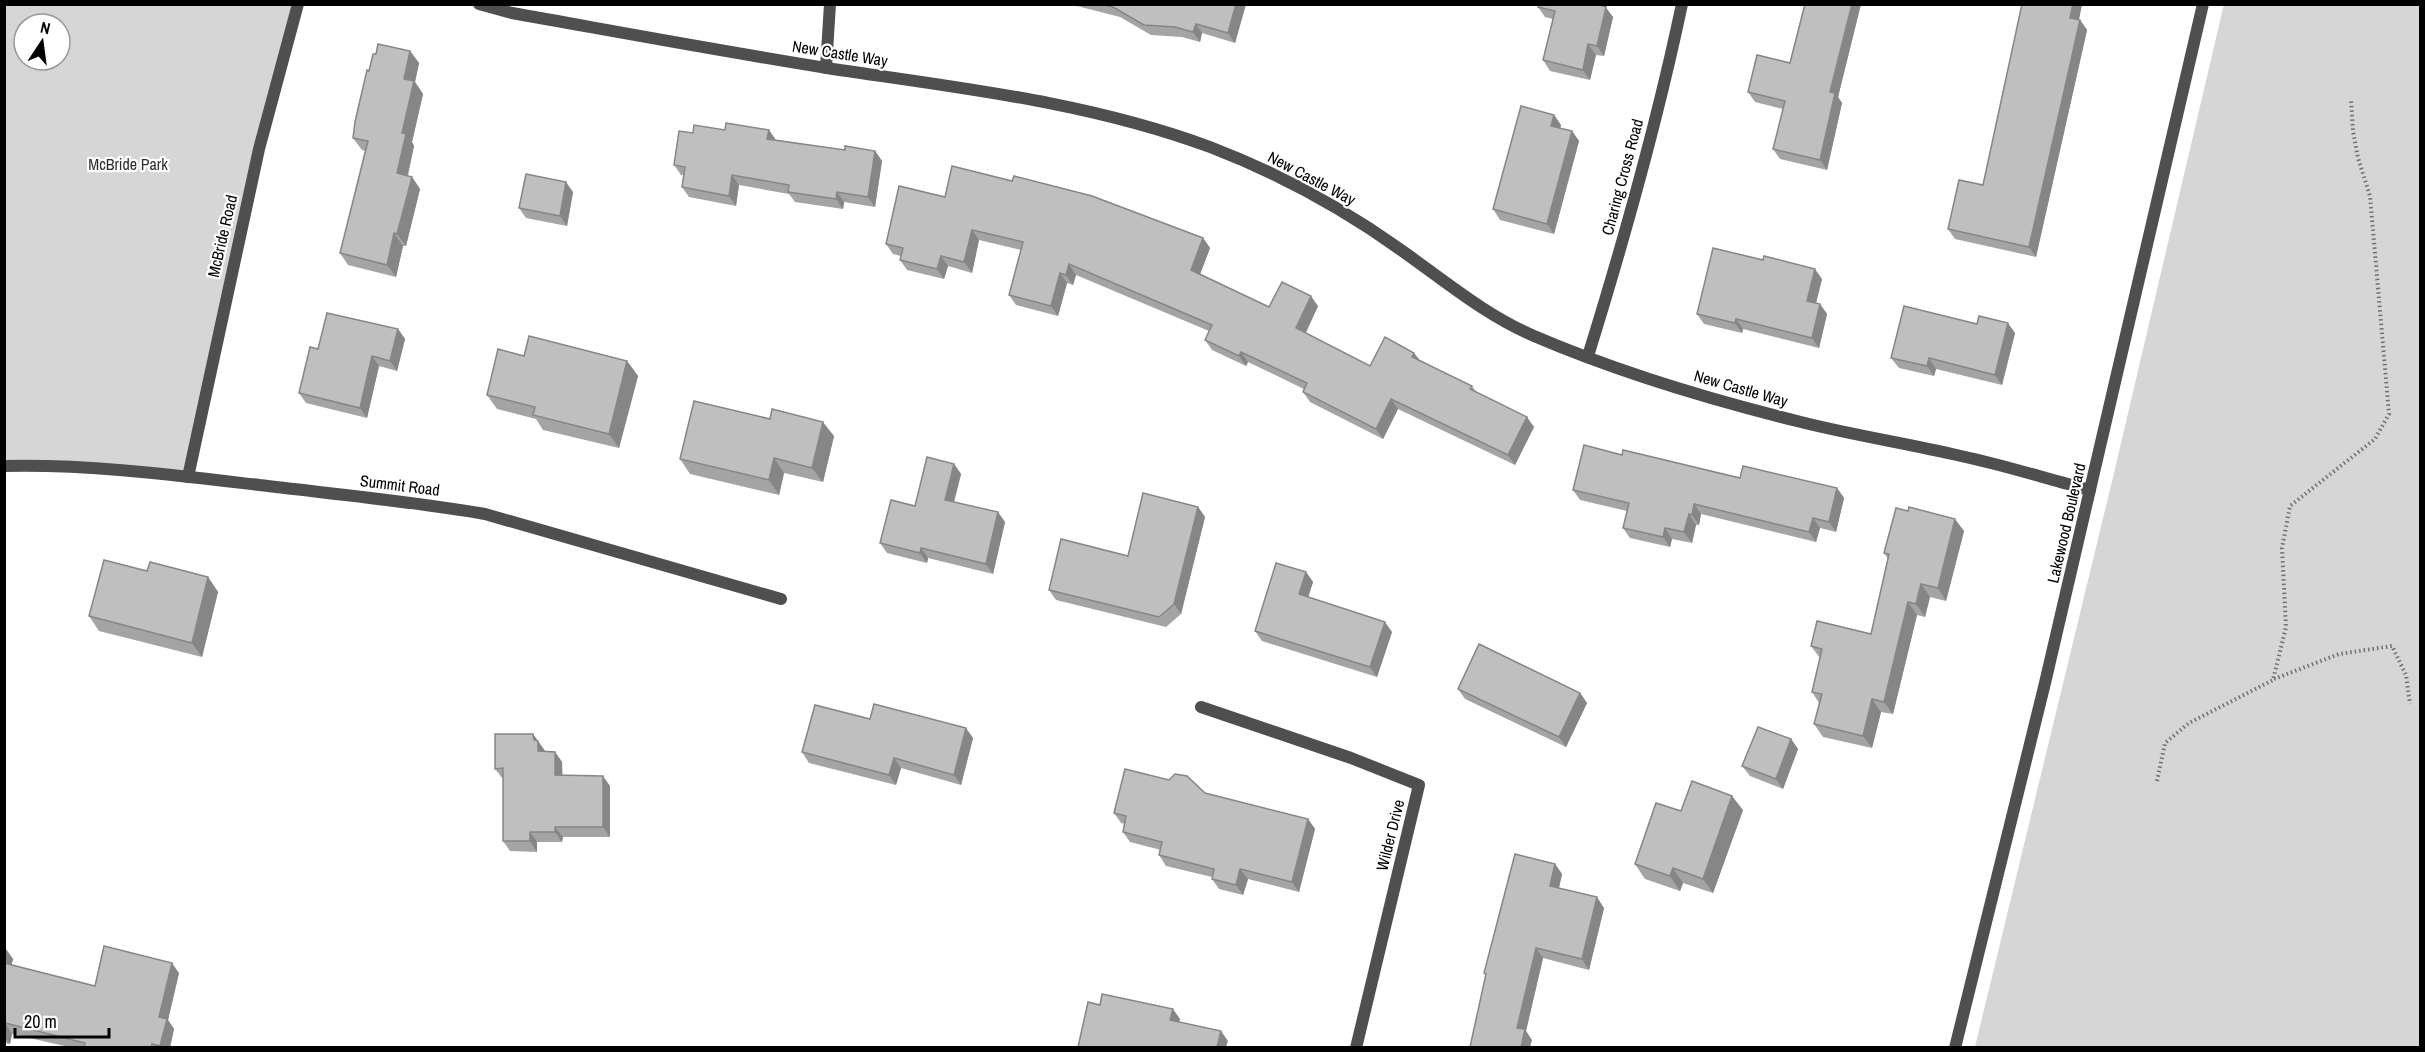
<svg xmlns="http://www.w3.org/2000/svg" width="2425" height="1052" font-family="'Archivo Narrow',sans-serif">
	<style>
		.green { fill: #d6d6d6; fill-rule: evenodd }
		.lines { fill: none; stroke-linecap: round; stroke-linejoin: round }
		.path { stroke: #717171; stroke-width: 4; stroke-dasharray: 1.5 3; stroke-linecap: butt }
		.street { stroke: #4f4f4f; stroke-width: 12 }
		.wall { fill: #a4a4a4 }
		.shaded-wall { fill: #868686 }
		.building { fill: #bfbfbf; stroke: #868686; stroke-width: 1.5 }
		.labels { text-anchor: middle; stroke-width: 4.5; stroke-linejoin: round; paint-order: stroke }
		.street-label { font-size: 16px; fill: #000; stroke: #fff }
		.park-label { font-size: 16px; fill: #2d2d2d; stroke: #fff }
	</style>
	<rect width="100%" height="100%" fill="#fff"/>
	<g class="green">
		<polygon points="2224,4 2420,5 2420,1047 1975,1047 2114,473"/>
		<path d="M 4,5 L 298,5 L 188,477 L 5,466 ZM 24,24 L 60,24 L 60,60 L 24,60 Z"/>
	</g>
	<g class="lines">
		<g class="path">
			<polyline points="2274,679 2339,654 2392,646 2406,675 2410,704"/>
			<polyline points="2157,781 2165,743 2189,723 2273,680 2286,627 2282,548 2290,506 2375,439 2389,414 2370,196 2358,158 2353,131 2351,99"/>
		</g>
		<g class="street">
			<path d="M 479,4 L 512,13 C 619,32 726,52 833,69 C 960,88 1089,102 1210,147 C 1278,173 1342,208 1401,250 C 1445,281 1485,315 1534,336 C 1618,372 1708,399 1797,421 C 1851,435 1906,443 1961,456 C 2004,465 2047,479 2090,490"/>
			<polyline points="826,68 830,4"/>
			<path d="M 1588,356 C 1624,240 1657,123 1682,4"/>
			<path d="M 4,466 C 89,464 174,475 259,485 C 334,494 410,501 485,514 L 781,599"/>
			<polyline points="188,477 259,149 298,4"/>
			<polyline points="1201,707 1351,758 1419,785 1356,1048"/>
			<polyline points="1955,1048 2045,683 2203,4"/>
		</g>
	</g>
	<g class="wall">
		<polygon points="1069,4 1246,4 1235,43 1202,33 1200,42 1182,37 1151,35 1120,17"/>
		<polygon points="1805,4 1861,4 1838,97 1842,103 1827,170 1780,159 1773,149 1783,109 1755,102 1748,92 1790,63"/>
		<polygon points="2082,4 2079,20 2080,20 2087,30 2036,257 1955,239 1948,229 1983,185"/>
		<polygon points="1538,7 1606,8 1613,17 1604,56 1596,55 1590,80 1550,71 1543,60 1553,19 1545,17"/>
		<polygon points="410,51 419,63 415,82 423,94 412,142 414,146 408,176 412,177 420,189 406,246 403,246 396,277 348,265 340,253 365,151 362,150 353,138 369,71 376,54"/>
		<polygon points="1554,115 1561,125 1560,128 1572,131 1579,141 1554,234 1500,220 1493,209"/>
		<polygon points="693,133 776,140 845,150 875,151 882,161 875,207 844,202 843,209 795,202 789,194 739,185 736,206 689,197 682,187 684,175 681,175 674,165"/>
		<polygon points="573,192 567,226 526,218 519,208"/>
		<polygon points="945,197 1203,238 1210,248 1200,274 1269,307 1318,306 1306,333 1370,366 1414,353 1420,360 1472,386 1477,393 1534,427 1515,465 1398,409 1383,439 1310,402 1303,392 1304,389 1248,362 1246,366 1212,350 1205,340 1209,331 1076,275 1073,285 1067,283 1058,316 1016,305 1009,295 1021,250 979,240 972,273 948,266 944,279 907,270 900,260 901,256 893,254 886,244"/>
		<polygon points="1822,279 1816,303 1820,304 1827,314 1819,348 1743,329 1742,333 1704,324 1697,314"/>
		<polygon points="398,329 405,339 397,371 379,366 367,418 306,403 299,393 318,349"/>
		<polygon points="2015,333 2002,385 1936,369 1934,376 1899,368 1891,358"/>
		<polygon points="524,356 627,361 638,376 619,448 543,430 536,419 497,409 487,395"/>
		<polygon points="834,436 823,482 784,473 779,495 690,474 680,459"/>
		<polygon points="1622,455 1740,478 1837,488 1844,498 1836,532 1820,528 1816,542 1701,514 1699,525 1696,525 1692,543 1672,539 1670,547 1630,538 1623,528 1627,511 1580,500 1573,490"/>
		<polygon points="954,464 961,474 954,502 1005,522 993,574 928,558 927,563 887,553 880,543"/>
		<polygon points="1198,507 1205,517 1181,614 1166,627 1056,600 1049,590 1128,556"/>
		<polygon points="1964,531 1946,601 1930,597 1925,617 1917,615 1893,714 1881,712 1872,748 1823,737 1814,724 1819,703 1812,692 1820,658 1811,646 1871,634 1888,559 1884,553"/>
		<polygon points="1306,572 1313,582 1308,597 1392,632 1377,677 1262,641 1255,631"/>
		<polygon points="208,577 218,592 202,657 99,631 89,616"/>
		<polygon points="1458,689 1580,693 1587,703 1566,747 1465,699"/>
		<polygon points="870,719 973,738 961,785 901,768 896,785 809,763 802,752"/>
		<polygon points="533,734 545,751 555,752 562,762 562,775 610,786 610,837 563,837 562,842 537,842 537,852 510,851 503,841 503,779 495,769"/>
		<polygon points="1791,739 1798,749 1783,789 1750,776 1742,766"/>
		<polygon points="1205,793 1308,819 1315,829 1299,892 1248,879 1243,895 1219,889 1212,879 1212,877 1166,866 1159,855 1161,850 1130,842 1123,832 1125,824 1121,823 1114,813"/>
		<polygon points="1743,810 1713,893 1683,883 1680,891 1645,879 1635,864 1681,811"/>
		<polygon points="1555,864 1562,874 1559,888 1604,908 1589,970 1543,958 1526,1031 1532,1040 1484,973"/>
		<polygon points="4,948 13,959 11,965 95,986 179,973 168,1020 174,1029 170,1047 69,1047 12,1034 10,1044 4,1043"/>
	</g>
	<g class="shaded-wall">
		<polygon points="1236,4 1246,4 1235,43 1228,33"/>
		<polygon points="1598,4 1607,4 1606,8 1613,17 1604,56 1597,46"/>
		<polygon points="1852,4 1861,4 1838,97 1842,103 1827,170 1820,160 1830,92"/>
		<polygon points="2073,4 2082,4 2077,28 2070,18"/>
		<polygon points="2080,20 2087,30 2036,257 2029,247"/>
		<polygon points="1196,24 1202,33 1200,42 1193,32"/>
		<polygon points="1588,44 1596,55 1590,80 1583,70"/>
		<polygon points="410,51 419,63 415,82 423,94 412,142 414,146 405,185 397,173 404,79"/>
		<polygon points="1554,115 1561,125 1558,136 1551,126"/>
		<polygon points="769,130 776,140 767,139"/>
		<polygon points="1572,131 1579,141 1554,234 1547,224"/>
		<polygon points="875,151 882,161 875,207 868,197"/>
		<polygon points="732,175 739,185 736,206 729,196"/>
		<polygon points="412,177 420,189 406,246 397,234"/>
		<polygon points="566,182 573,192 567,226 560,216"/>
		<polygon points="837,192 844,202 843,209 836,199"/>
		<polygon points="972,230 979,240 972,273 964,262"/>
		<polygon points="394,233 403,246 396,277 387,265"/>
		<polygon points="1203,238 1210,248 1198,280 1191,270"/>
		<polygon points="941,256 948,266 944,279 937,269"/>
		<polygon points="1069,264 1076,275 1073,285 1066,275"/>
		<polygon points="1815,269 1822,279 1814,311 1807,301"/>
		<polygon points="1060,273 1067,283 1058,316 1051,306"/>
		<polygon points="1311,296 1318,306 1303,338 1296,328"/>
		<polygon points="1820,304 1827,314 1819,348 1812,338"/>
		<polygon points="1736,319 1743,329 1742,333 1735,323"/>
		<polygon points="2008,323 2015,333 2002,385 1995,375"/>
		<polygon points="398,329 405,339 397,371 390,361"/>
		<polygon points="1241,352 1248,362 1246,366 1239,356"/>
		<polygon points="1414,353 1421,363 1412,357"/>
		<polygon points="372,356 379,366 367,418 360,408"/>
		<polygon points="1929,358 1936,369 1934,376 1927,366"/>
		<polygon points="627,361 638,376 619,448 609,434"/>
		<polygon points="1391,399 1398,409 1383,439 1376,429"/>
		<polygon points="1527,417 1534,427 1515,465 1508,455"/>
		<polygon points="823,422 834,436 823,482 812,468"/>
		<polygon points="774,458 784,473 779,495 769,480"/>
		<polygon points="954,464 961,474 952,510 945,500"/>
		<polygon points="1837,488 1844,498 1836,532 1829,522"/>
		<polygon points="1694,504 1701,514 1699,525 1692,515"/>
		<polygon points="1198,507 1205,517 1181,614 1174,604"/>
		<polygon points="998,512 1005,522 993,574 986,564"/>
		<polygon points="1689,514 1696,525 1692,543 1684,532"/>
		<polygon points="1813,518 1820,528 1816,542 1809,532"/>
		<polygon points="1955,519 1964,531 1946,601 1938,588"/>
		<polygon points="1665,528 1672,539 1670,547 1663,537"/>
		<polygon points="921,548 928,558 927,563 920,553"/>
		<polygon points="1306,572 1313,582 1306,604 1299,594"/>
		<polygon points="208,577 218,592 202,657 192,643"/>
		<polygon points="1921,584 1930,597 1925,617 1916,604"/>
		<polygon points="1908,602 1917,615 1893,714 1884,702"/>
		<polygon points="1385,622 1392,632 1377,677 1370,667"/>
		<polygon points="1580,693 1587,703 1566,747 1559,737"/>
		<polygon points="1872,699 1881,712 1872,748 1863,736"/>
		<polygon points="966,728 973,738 961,785 954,775"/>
		<polygon points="533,734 545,751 545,761 538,751 534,740"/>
		<polygon points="1791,739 1798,749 1783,789 1776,779"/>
		<polygon points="555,752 562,762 563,786 555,775"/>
		<polygon points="894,758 901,768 896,785 889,775"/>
		<polygon points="603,776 610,786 610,837 603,827"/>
		<polygon points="1732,796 1743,810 1713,893 1703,879"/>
		<polygon points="1308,819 1315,829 1299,892 1292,882"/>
		<polygon points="555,827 563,837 562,842 555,832"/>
		<polygon points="530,832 537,842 537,852 530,841"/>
		<polygon points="1555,864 1562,874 1557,896 1550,886"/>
		<polygon points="1673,868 1683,883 1680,891 1670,876"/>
		<polygon points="1240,869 1248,879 1243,895 1236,885"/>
		<polygon points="1597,897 1604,908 1589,970 1582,959"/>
		<polygon points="1536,948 1543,958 1526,1031 1532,1040 1530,1047 1521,1047 1517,1028"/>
		<polygon points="6,949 13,959 10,973 4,966 4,955"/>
		<polygon points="172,963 179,973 168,1020 174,1029 170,1047 161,1047 159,1017"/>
		<polygon points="1173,1009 1180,1019 1177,1030 1170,1020"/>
		<polygon points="5,1023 12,1034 10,1044 4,1037"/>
		<polygon points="1221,1031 1228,1041 1226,1047 1217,1047"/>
	</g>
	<g class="building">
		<polygon points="1102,4 1236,4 1228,33 1196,24 1193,32 1175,27 1144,25 1113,7"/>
		<polygon points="1539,4 1598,4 1606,7 1597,46 1588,44 1583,70 1543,60 1555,11 1538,7"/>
		<polygon points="1805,4 1852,4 1830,92 1835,93 1820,160 1773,149 1785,101 1748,92 1757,55 1790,63"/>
		<polygon points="2022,4 2073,4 2070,18 2080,20 2029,247 1948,229 1959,180 1983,185"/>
		<polygon points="378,44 410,51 404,79 414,81 402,133 406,134 397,173 412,177 397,234 394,233 387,265 340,253 368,141 353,138 355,122 367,70 369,71 373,54 376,54"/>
		<polygon points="1521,106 1554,115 1551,126 1572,131 1547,224 1493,209"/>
		<polygon points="726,123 769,130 767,139 845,150 845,146 875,151 868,197 837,192 836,199 788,192 789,185 732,175 729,196 682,187 685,167 674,165 679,131 693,133 694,125 725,130"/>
		<polygon points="952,166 1012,181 1014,176 1092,196 1203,238 1191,270 1269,307 1282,282 1311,296 1296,328 1370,366 1385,337 1414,353 1412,357 1472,386 1470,389 1527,417 1508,455 1391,399 1376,429 1303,392 1307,383 1241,352 1239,356 1205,340 1212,325 1069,264 1066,275 1060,273 1051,306 1009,295 1023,242 972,230 964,262 941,256 937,269 900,260 903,248 886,244 899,186 945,197"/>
		<polygon points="526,174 566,182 560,216 519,208"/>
		<polygon points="1713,248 1763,260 1764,256 1815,269 1807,301 1820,304 1812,338 1736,319 1735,323 1697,314"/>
		<polygon points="1904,306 1977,324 1979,316 2008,323 1995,375 1929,358 1927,366 1891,358"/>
		<polygon points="327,313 398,329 390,361 372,356 360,408 299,393 310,347 318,349"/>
		<polygon points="529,336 627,361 609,434 533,415 535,407 487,395 498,349 524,356"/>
		<polygon points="694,401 770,419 772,409 823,422 812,468 774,458 769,480 680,459"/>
		<polygon points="1584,445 1622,455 1623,450 1740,478 1743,466 1837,488 1829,522 1813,518 1809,532 1694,504 1692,515 1689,514 1684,532 1665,528 1663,537 1623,528 1629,503 1573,490"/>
		<polygon points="927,457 954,464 945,500 998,512 986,564 921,548 920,553 880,543 891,500 915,506"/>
		<polygon points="1143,493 1198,507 1174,604 1159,617 1049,590 1061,539 1128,556"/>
		<polygon points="1909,507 1955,519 1938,588 1921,584 1916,604 1908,602 1884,702 1872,699 1863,736 1814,724 1822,694 1812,692 1822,649 1811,646 1817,621 1871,634 1889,554 1884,553 1896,508 1908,511"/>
		<polygon points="104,560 147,571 150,562 208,577 192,643 89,616"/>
		<polygon points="1276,563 1306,572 1299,594 1385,622 1370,667 1255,631"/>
		<polygon points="1479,644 1580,693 1559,737 1458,689"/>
		<polygon points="874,704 966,728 954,775 894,758 889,775 802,752 815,705 870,719"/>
		<polygon points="1758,727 1791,739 1776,779 1742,766"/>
		<polygon points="495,734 533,734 534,740 538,741 538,751 555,752 555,775 603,776 603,827 555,827 555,832 530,832 530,841 503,841 503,768 495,769"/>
		<polygon points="1125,769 1169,780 1175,774 1187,776 1205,793 1308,819 1292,882 1240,869 1236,885 1212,879 1214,869 1159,855 1162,842 1123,832 1126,816 1114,813"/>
		<polygon points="1692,781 1732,796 1703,879 1673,868 1670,876 1635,864 1656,803 1681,811"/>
		<polygon points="1515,854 1555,864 1550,886 1597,897 1582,959 1536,948 1517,1028 1525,1029 1521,1047 1470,1047 1486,974 1484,973"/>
		<polygon points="104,946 172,963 159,1017 167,1019 160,1046 152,1044 151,1047 84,1047 85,1043 5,1023 4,1027 4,963 95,986"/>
		<polygon points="1102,994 1173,1009 1170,1020 1221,1031 1217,1047 1078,1047 1088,1002 1100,1005"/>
	</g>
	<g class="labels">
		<g class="street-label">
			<text transform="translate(840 53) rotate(9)" y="6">New Castle Way</text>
			<text transform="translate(1622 177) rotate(-75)" y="6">Charing Cross Road</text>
			<text transform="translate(1312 178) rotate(28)" y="6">New Castle Way</text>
			<text transform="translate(222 236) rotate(-77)" y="6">McBride Road</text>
			<text transform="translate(1741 388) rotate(16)" y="6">New Castle Way</text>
			<text transform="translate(400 485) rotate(7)" y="6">Summit Road</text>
			<text transform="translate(2066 523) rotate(-77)" y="6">Lakewood Boulevard</text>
			<text transform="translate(1390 835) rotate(-76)" y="6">Wilder Drive</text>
		</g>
		<g class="park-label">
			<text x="128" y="170">McBride Park</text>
		</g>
	</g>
	<rect width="2425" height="1052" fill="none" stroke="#000000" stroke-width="12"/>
	<g transform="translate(42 42) rotate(13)"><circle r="28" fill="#ffffff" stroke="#999999" stroke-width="1.5"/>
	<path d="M0-4.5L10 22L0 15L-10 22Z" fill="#000000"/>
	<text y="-9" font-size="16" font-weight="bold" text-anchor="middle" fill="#000000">N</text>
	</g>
	<path d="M15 1028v9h94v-9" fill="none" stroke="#000000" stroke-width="3"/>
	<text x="24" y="1028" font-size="18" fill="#000000" stroke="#ffffff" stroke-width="4.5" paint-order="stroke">20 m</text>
</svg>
